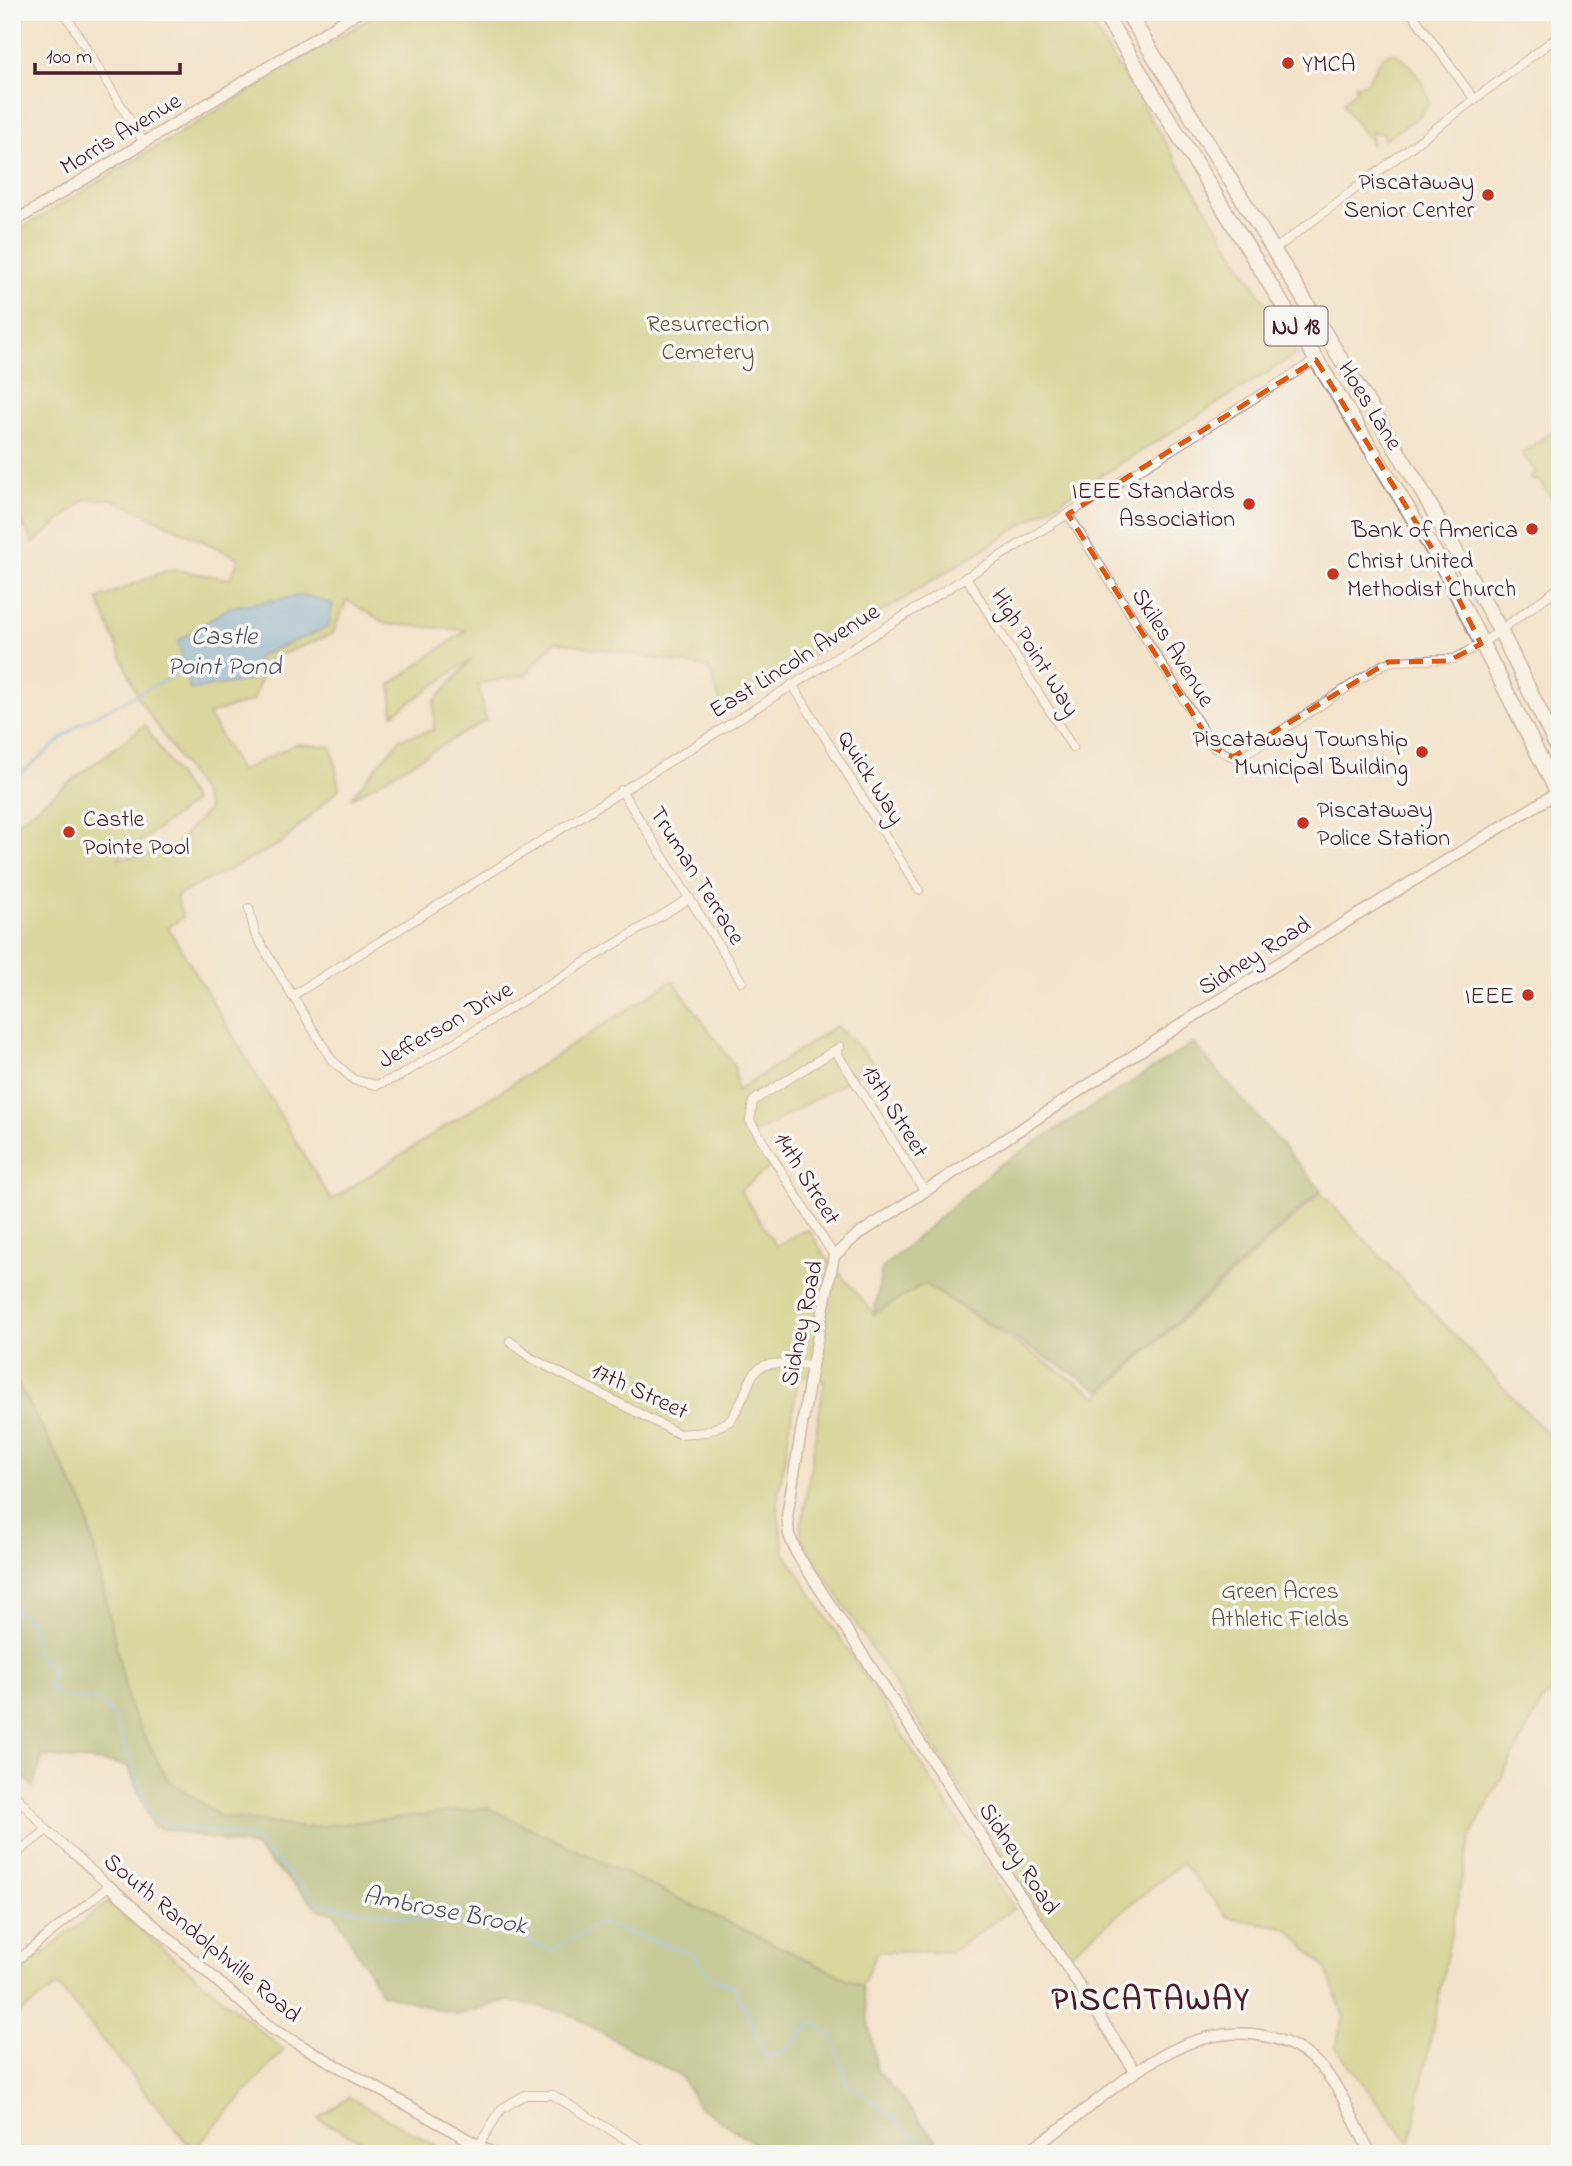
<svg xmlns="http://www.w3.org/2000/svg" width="1572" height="2166" font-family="'Indie Flower',sans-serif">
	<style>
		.green { fill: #bac769; stroke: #82734a; stroke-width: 2 }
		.forest { fill: #93ac5d; stroke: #6e6644; stroke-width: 2 }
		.water { fill: #6dace0; stroke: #5c6686; stroke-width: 2 }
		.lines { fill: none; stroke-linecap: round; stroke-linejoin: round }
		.stream { stroke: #6dace0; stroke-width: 2.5 }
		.minor-casing { stroke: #9e817b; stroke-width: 10 }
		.tertiary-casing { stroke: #9e817b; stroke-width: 13 }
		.trunk-casing { stroke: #9e817b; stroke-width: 17 }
		.minor { stroke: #fff; stroke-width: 8 }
		.tertiary { stroke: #fff; stroke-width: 10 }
		.trunk { stroke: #fff; stroke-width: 14 }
		.marked { fill: none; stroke: #e0560e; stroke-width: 5; stroke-dasharray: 14 9; stroke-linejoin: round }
		.poi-dot { fill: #c8321e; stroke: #f6f6f2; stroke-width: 2.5 }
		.labels { text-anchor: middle; stroke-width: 7; stroke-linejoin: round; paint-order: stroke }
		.shield { fill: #f6f6f2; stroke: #7e6067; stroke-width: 2 }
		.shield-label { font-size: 23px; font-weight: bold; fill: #4a1f2b }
		.poi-label { font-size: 24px; fill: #4a1f2b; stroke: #f6f6f2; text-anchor: end }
		.street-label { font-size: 24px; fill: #4a1f2b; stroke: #f6f6f2 }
		.park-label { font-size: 24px; fill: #6c513e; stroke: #f6f6f2 }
		.water-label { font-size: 26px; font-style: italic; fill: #56506a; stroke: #f6f6f2 }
		.district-label { font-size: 32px; font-weight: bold; letter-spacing: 2px; fill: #4a1f2b; stroke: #f6f6f2 }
	</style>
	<rect width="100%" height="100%" fill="#f6f6f2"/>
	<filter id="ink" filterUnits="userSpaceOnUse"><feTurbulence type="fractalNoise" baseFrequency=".0143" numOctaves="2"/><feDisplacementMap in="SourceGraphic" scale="14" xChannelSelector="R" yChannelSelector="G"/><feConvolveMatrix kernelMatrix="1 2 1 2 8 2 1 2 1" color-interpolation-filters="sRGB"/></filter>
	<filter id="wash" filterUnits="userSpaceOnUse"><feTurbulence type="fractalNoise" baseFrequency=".00686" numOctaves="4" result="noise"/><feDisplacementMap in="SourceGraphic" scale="28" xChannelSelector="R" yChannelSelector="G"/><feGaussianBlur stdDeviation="1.57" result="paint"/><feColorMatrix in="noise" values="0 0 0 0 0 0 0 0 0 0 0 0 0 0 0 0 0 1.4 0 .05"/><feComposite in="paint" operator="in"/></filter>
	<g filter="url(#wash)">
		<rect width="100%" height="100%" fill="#f3e3cb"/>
		<g class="green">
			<polygon points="380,12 1084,12 1297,354 723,711 709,668 556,641 525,675 478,684 486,720 350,799 400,739 434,730 434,702 472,659 393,714 391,684 466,630 387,624 347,600 333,634 267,660 253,701 208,714 240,771 296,744 332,747 339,789 282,843 176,896 183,918 168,927 331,1200 673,980 734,1065 737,1091 836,1026 876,1064 751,1136 769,1168 740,1190 776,1246 801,1231 809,1230 825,1256 874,1314 924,1284 1098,1396 1321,1193 1560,1448 1560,1686 1544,1698 1470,1838 1410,2144 1335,2047 1344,2017 1326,1968 1287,1928 1228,1917 1182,1863 1067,1956 800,1536 824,1381 799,1374 777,1504 784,1551 1014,1908 951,1952 877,1952 862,1986 488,1808 304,1828 220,1816 167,1779 130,1709 85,1507 12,1373 12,826 145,725 194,802 117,859 168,852 208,810 202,793 139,699 98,599 170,569 230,579 239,558 113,499 85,500 34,543 12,506 12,234"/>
			<path d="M 1389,53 C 1406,53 1428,87 1429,103 L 1420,116 L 1383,141 L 1384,133 L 1372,132 L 1371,142 L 1373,143 L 1370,144 L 1370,137 L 1366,137 L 1345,108 L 1344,102 L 1356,89 L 1355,85 L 1366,83 L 1383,56 Z"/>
			<polygon points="1560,426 1560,510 1540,482 1529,479 1536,473 1522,453"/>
			<polygon points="107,1902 284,2050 193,2150 58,1986 12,2019 12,1979"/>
			<polygon points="349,2097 451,2154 388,2154 318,2119"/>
		</g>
		<g class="forest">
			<polygon points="1193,1043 1321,1190 1101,1391 924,1284 874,1314 882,1268 995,1168"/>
			<polygon points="12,1373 85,1507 130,1709 167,1779 220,1816 304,1828 488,1808 862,1986 877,2070 948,2154 771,2154 699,2107 681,2077 563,2011 507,2001 458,2015 381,1993 334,1912 320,1910 254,1847 153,1827 127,1765 43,1756 33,1787 12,1765"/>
		</g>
		<polygon class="water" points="305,595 333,604 328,627 259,656 251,680 190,690 178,641 230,607"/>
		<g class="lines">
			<g class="stream">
				<polyline points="12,781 79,724 185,670"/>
				<polyline points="12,1606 31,1623 36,1655 51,1667 50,1690 64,1698 93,1699 111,1711 152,1817 168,1826 254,1838 319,1904 514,1934 551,1951 599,1923 690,1953 713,1979 734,1986 767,2058 785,2051 814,2022 833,2038 846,2082 889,2114 932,2154"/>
			</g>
		</g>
	</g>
	<g filter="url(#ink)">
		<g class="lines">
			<g class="minor-casing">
				<g id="minor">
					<polyline points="64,12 144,143"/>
					<polyline points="1411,12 1474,99"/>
					<polyline points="1274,250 1560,35"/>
					<polyline points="1068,514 1214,748 1233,757 1244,755 1382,665 1393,661 1454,659 1481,644 1560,587"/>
					<polyline points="966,577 1073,748"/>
					<polyline points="792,684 919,890"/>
					<polyline points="621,790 742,982"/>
					<polyline points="249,908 255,934 331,1059 354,1080 377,1085 400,1076 690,898"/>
					<polyline points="292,996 1316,360"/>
					<polyline points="835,1050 925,1192"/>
					<polyline points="834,1256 750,1121 753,1101 840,1047"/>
					<path d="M 510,1341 L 531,1358 L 679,1434 L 706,1432 L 730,1421 C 762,1373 738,1356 812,1366"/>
					<polyline points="12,1791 47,1830 109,1886 12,1964"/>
					<polyline points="12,1857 47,1830"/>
					<polyline points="479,2145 501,2109 525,2095 553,2095 650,2154"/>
				</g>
			</g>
			<g class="tertiary-casing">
				<g id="tertiary">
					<polyline points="12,223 358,12"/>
					<polyline points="109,1886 272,2029 494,2154"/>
					<polyline points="1135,2071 797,1554 789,1535 787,1516 812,1366 834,1256 856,1236 1222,998 1560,791"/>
					<path d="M 1021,2154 C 1097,2113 1164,2021 1259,2035 C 1283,2039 1304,2049 1320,2066 C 1343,2090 1355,2125 1371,2154"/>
				</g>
			</g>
			<g class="trunk-casing">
				<g id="trunk">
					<polyline points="1103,12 1441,563 1560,797"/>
					<polyline points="1127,12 1419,486 1500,630 1560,753"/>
				</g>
			</g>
			<use href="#minor" class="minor"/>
			<use href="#tertiary" class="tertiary"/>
			<use href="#trunk" class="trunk"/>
		</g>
	</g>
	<path d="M0 0H1572V2166H0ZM 1316,360 L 1441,563 L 1481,644 L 1448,661 L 1388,662 L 1233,757 L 1214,748 L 1068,514 Z" fill="#f3e3cb" fill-opacity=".55" fill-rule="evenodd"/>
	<path class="marked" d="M 1316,360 L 1441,563 L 1481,644 L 1448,661 L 1388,662 L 1233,757 L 1214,748 L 1068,514 Z"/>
	<g class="poi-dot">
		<circle cx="1288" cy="63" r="7"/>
		<circle cx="1488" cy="195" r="7"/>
		<circle cx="1249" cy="504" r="7"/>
		<circle cx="1532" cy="529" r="7"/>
		<circle cx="1333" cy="574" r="7"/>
		<circle cx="1422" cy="752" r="7"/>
		<circle cx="1303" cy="823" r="7"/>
		<circle cx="69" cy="832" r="7"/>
		<circle cx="1528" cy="995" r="7"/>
	</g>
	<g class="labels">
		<rect class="shield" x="1264.5" y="306.5" width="63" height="39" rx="5"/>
		<g class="shield-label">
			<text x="1296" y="334">NJ 18</text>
		</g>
		<g class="poi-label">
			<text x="1302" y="71" text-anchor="start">YMCA</text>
			<text x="1474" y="189">Piscataway<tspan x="1474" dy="28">Senior Center</tspan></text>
			<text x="1235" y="498">IEEE Standards<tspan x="1235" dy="28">Association</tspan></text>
			<text x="1518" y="537">Bank of America</text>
			<text x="1347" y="568" text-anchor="start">Christ United<tspan x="1347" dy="28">Methodist Church</tspan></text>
			<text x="1408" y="746">Piscataway Township<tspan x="1408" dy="28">Municipal Building</tspan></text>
			<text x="1317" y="817" text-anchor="start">Piscataway<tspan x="1317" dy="28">Police Station</tspan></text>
			<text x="83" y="826" text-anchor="start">Castle<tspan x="83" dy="28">Pointe Pool</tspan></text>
			<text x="1514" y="1003">IEEE</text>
		</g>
		<g class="street-label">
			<text transform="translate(120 133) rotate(-31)" y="8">Morris Avenue</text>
			<text transform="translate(1371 405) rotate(58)" y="8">Hoes Lane</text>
			<text transform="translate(1174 647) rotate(58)" y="8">Skiles Avenue</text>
			<text transform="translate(1036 652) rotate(58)" y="8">High Point Way</text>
			<text transform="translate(794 660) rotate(-32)" y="8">East Lincoln Avenue</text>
			<text transform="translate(872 777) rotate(58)" y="8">Quick Way</text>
			<text transform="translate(698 875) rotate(58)" y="8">Truman Terrace</text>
			<text transform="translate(1254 955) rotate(-32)" y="8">Sidney Road</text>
			<text transform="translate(445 1024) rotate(-30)" y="8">Jefferson Drive</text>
			<text transform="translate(896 1111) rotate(58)" y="8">13th Street</text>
			<text transform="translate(808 1178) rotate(58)" y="8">14th Street</text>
			<text transform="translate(801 1323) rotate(-78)" y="8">Sidney Road</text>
			<text transform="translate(640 1390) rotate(25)" y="8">17th Street</text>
			<text transform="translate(1020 1858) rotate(57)" y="8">Sidney Road</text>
			<text transform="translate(203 1937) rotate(40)" y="8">South Randolphville Road</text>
		</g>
		<g class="park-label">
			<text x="708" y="331">Resurrection<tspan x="708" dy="28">Cemetery</tspan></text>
			<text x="1280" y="1598">Green Acres<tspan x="1280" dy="28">Athletic Fields</tspan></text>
		</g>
		<g class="water-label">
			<text x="224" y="644">Castle<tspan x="224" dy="30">Point Pond</tspan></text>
			<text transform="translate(445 1909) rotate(11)" y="9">Ambrose Brook</text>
		</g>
		<g class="district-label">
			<text x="1151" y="2009">PISCATAWAY</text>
		</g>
	</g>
	<rect width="1572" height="2166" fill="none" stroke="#f6f6f2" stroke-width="42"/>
	<path d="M35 63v10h145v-10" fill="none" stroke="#4a1f2b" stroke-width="3.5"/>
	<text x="46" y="63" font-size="21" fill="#4a1f2b" stroke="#f6f6f2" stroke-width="5" paint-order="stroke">100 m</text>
</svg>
